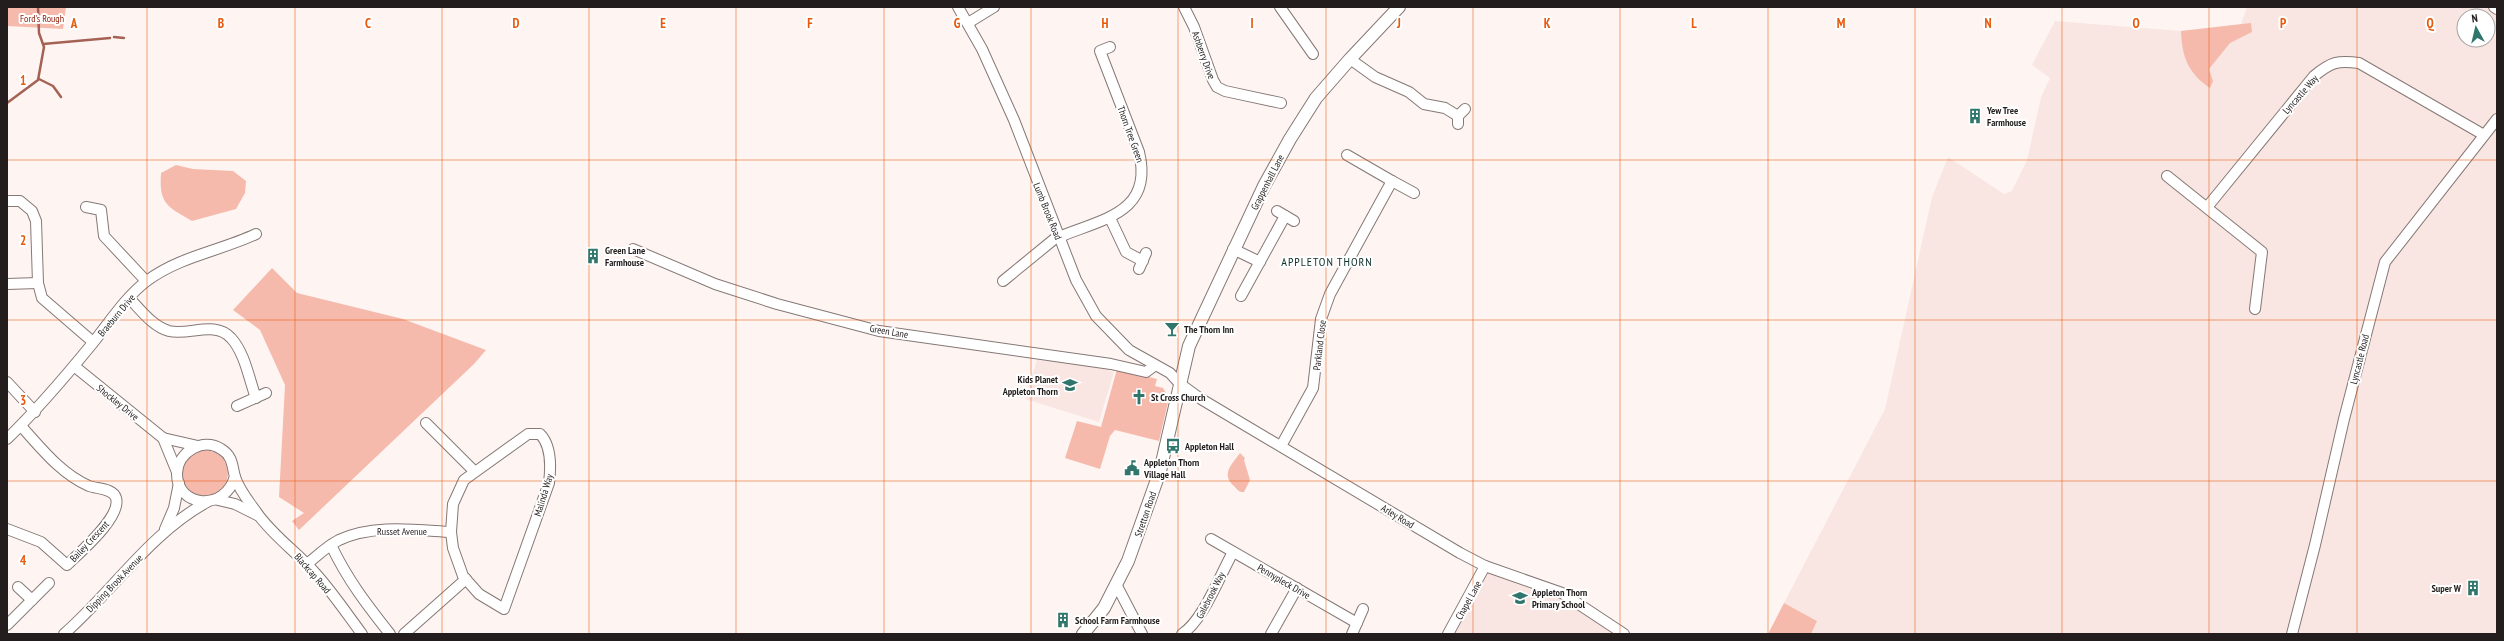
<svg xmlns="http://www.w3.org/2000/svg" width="2504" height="641" font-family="'PT Sans Narrow',sans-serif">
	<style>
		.built { fill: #f9e6e2; fill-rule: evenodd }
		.green { fill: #f6baad }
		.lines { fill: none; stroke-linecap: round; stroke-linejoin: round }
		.stream { stroke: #a56254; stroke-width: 2.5 }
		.minor-casing { stroke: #857875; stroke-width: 12 }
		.major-casing { stroke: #857875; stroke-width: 14 }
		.minor { stroke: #fff; stroke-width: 10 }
		.major { stroke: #fff; stroke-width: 12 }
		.grid { fill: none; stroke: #e8590c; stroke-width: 1; stroke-opacity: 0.55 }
		.labels { text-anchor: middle; stroke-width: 4; stroke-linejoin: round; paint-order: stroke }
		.park-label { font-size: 10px; fill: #932511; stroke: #fff }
		.street-label { font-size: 10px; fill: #231e1d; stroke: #fff }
		.poi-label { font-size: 10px; font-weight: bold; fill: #231e1d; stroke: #fff; text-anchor: start }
		.quarter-label { font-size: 12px; letter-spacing: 1px; fill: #0f302b; stroke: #fff }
		.grid-label { font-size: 13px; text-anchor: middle; font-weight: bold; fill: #e8590c; stroke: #fff; stroke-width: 4; stroke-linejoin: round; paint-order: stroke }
	</style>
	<rect width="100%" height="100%" fill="#fef5f3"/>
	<g class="built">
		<path d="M 2247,7 L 2494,7 L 2497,9 L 2497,634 L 1811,634 L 1817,621 L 1784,603 L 1885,409 L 1932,197 L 1948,157 L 2004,194 L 2012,191 L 2027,160 L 2041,97 L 2050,78 L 2032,65 L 2055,21 L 2181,31 L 2241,24 ZM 2464,16 L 2488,16 L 2488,40 L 2464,40 Z"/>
		<polygon points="1037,360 1089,364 1114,372 1099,422 1025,399"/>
		<polygon points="1485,566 1547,586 1624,634 1448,634"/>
	</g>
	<g class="green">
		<polygon points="7,7 66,7 63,29 7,26"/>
		<path d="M 2251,23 L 2252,32 L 2230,43 L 2209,69 L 2213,81 L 2210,88 C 2188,73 2182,57 2181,31 Z"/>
		<path d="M 176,165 L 193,169 L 233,171 L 246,181 L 245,193 L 236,209 L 192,221 C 166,206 159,203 161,173 Z"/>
		<polygon points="272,268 297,293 403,319 486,350 474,364 299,530 292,521 304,513 279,497 285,385 260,330 233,310"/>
		<polygon points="1117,369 1157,379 1155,386 1163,388 1169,398 1159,441 1115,430 1110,436 1100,469 1065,458 1077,421 1101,427"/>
		<circle cx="205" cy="473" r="23"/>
		<path d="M 1240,453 L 1245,458 L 1244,460 L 1250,480 L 1244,492 C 1238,492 1238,490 1234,486 C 1220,474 1233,463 1240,453 Z"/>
		<polygon points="1784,603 1817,621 1811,634 1768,634"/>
	</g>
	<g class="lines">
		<g class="stream">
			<polyline points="114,37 124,38"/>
			<polyline points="43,44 110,38"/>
			<polyline points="39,79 53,86 61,97"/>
			<polyline points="7,103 38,80 44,47 39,33 38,7"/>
		</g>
		<g class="minor-casing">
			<g id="minor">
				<polyline points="958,7 982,49 1014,120 1076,280 1096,316 1129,350 1170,373 1179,383 1201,399 1460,553 1485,566 1562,593 1624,634"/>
				<polyline points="1184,7 1194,27 1213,80 1217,87 1225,91 1281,103"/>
				<polyline points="1280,7 1313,54"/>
				<polyline points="2494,7 2497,9"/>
				<polyline points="968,23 994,7"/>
				<polyline points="1350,59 1375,77 1409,92 1424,104 1445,108 1458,116"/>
				<polyline points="1458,124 1458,116 1465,109"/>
				<polyline points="1347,155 1392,181"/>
				<polyline points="2167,176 2262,252 2255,309"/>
				<polyline points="7,201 20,201 32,211 36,221 38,283 42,298 93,342"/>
				<path d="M 2208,206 L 2314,76 C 2331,62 2338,60 2359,63 L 2484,135"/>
				<polyline points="86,207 101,210 104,236 146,281"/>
				<polyline points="1277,211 1294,221"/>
				<polyline points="1110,218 1126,252 1143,261"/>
				<path d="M 1059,237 C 1102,219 1154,213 1139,152 L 1100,51 L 1110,47"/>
				<polyline points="633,249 715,284 777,304 879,331 1111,364 1146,372 1154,366"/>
				<polyline points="1233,249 1260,262"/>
				<polyline points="1139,269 1146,253"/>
				<polyline points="1003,281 1058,236"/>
				<polyline points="7,284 38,283"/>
				<polyline points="1241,296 1285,216"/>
				<path d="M 129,298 C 141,310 152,326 169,331 C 189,336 215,320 231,338 C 245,353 249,379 256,398"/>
				<polyline points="74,366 163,438 177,472"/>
				<polyline points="7,382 35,412"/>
				<polyline points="237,406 266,393"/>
				<polyline points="426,423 474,471"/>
				<path d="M 528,434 L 540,434 C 551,445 551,467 549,483 L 504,609 L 479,594 L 463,576 L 453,548 L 451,532 L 453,504 L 464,480 Z"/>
				<polyline points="163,438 198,446"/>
				<path d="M 7,439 C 38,409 65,377 92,344 C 109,323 126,296 148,280 C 181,256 220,251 256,234"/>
				<polyline points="1281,446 1313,388 1321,319 1330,294 1392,181 1414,193"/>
				<path d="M 235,476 C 226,512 176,508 177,473 C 178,452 203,437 221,449 C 233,456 232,466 235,477 C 239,490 250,503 257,513 C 273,536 298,553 316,574 C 333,593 347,614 362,634"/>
				<polyline points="218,500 235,504 257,515"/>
				<path d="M 7,529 L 41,542 L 67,565 C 79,553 122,517 116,498 C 113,488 97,489 89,486 C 61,474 41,448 21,426"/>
				<polyline points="165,529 174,508 179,483"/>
				<polyline points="1211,539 1357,623"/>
				<path d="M 331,545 C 347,579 367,605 390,634"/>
				<path d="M 307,564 C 317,556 327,546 339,540 C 373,524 415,530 451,532"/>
				<polyline points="1117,586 1142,634"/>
				<polyline points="18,587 32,600"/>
				<polyline points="7,625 49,583"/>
				<path d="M 64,634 C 113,591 149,534 207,502"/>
				<polyline points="404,634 466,579"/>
				<path d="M 1182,634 C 1203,621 1220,575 1233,552"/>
				<polyline points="1271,634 1297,588"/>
				<polyline points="1352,634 1363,609"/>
				<polyline points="1448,634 1485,566"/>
				<polyline points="2292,634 2315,545 2344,419 2385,262 2497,119"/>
			</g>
		</g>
		<g class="major-casing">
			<polyline id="major" points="1083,634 1104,608 1128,561 1160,471 1189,346 1264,186 1290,139 1316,98 1350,59 1399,7"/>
		</g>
		<use href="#minor" class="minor"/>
		<use href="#major" class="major"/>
	</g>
	<path class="grid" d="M 147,7 L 147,634M 295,7 L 295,634M 442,7 L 442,634M 589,7 L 589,634M 736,7 L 736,634M 884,7 L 884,634M 1031,7 L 1031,634M 1178,7 L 1178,634M 1326,7 L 1326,634M 1473,7 L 1473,634M 1620,7 L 1620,634M 1768,7 L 1768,634M 1915,7 L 1915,634M 2062,7 L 2062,634M 2209,7 L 2209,634M 2357,7 L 2357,634M 7,160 L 2497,160M 7,320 L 2497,320M 7,481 L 2497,481"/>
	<defs>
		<g id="building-bare" transform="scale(1.2)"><path d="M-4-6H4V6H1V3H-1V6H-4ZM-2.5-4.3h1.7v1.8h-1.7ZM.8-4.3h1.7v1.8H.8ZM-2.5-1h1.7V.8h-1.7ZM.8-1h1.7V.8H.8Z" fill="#30766c" stroke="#fff" stroke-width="2.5" paint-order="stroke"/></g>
		<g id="bar-bare" transform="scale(1.2)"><path d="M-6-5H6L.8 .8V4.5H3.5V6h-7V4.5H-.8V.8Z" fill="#30766c" stroke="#fff" stroke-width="2.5" paint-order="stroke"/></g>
		<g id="school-bare" transform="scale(1.2)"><path d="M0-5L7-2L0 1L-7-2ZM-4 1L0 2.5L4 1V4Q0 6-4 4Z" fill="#30766c" stroke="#fff" stroke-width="2.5" paint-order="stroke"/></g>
		<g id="church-bare" transform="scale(1.2)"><path d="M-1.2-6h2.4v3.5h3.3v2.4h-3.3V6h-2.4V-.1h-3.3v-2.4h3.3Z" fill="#30766c" stroke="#fff" stroke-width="2.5" paint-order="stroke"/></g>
		<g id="bus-bare" transform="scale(1.2)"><path d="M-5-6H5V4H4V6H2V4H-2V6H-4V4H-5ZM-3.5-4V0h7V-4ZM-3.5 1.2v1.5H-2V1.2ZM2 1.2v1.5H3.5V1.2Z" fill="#30766c" stroke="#fff" stroke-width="2.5" paint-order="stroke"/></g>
		<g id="civic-bare" transform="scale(1.2)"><path d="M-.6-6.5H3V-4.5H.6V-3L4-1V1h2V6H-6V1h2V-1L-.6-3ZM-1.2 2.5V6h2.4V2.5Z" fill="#30766c" stroke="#fff" stroke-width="2.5" paint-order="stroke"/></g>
	</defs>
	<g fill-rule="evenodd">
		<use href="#building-bare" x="1975" y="116"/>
		<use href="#building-bare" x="593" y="256"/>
		<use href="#bar-bare" x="1172" y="329"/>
		<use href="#school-bare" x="1070" y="385"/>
		<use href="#church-bare" x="1139" y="397"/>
		<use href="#bus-bare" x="1173" y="446"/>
		<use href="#civic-bare" x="1132" y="468"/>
		<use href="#building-bare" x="2473" y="588"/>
		<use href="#school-bare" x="1520" y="598"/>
		<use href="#building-bare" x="1063" y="620"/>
	</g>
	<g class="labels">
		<g class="park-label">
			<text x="42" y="22">Ford's Rough</text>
		</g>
		<g class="street-label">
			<text transform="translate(1204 55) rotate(70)" y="4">Ashberry Drive</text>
			<text transform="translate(2300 94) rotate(-49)" y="4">Lyncastle Way</text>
			<text transform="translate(1131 134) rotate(70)" y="4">Thorn Tree Green</text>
			<text transform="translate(1267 182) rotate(-63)" y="4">Grappenhall Lane</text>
			<text transform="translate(1048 211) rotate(68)" y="4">Lumb Brook Road</text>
			<text transform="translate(116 315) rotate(-50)" y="4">Braeburn Drive</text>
			<text transform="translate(889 331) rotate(10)" y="4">Green Lane</text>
			<text transform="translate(1319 345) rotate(-83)" y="4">Parkland Close</text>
			<text transform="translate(2359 359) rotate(-76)" y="4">Lyncastle Road</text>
			<text transform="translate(118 402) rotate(39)" y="4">Shockley Drive</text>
			<text transform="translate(543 495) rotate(-73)" y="4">Malinda Way</text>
			<text transform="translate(1145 514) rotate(-71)" y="4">Stretton Road</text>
			<text transform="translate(1398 516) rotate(31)" y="4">Arley Road</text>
			<text x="402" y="535">Russet Avenue</text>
			<text transform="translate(89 541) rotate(-47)" y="4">Bailey Crescent</text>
			<text transform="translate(313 573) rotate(49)" y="4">Blackcap Road</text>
			<text transform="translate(1284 581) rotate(30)" y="4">Pennypleck Drive</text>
			<text transform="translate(114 583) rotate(-46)" y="4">Dipping Brook Avenue</text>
			<text transform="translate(1210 595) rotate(-63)" y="4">Galebrook Way</text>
			<text transform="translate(1468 600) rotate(-61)" y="4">Chapel Lane</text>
		</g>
		<g class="poi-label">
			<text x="1987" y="114">Yew Tree<tspan x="1987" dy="12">Farmhouse</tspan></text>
			<text x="605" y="254">Green Lane<tspan x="605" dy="12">Farmhouse</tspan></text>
			<text x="1184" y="333">The Thorn Inn</text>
			<text x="1058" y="383" text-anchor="end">Kids Planet<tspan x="1058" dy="12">Appleton Thorn</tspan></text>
			<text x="1151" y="401">St Cross Church</text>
			<text x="1185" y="450">Appleton Hall</text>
			<text x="1144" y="466">Appleton Thorn<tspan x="1144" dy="12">Village Hall</tspan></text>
			<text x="2461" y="592" text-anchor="end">Super W</text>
			<text x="1532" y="596">Appleton Thorn<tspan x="1532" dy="12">Primary School</tspan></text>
			<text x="1075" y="624">School Farm Farmhouse</text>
		</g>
		<g class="quarter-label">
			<text x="1327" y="266">APPLETON THORN</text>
		</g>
	</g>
	<g class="grid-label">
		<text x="74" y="28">A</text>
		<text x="221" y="28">B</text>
		<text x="368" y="28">C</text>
		<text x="516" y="28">D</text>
		<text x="663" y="28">E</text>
		<text x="810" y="28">F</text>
		<text x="957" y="28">G</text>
		<text x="1105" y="28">H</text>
		<text x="1252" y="28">I</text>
		<text x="1399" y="28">J</text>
		<text x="1547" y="28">K</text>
		<text x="1694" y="28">L</text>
		<text x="1841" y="28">M</text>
		<text x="1988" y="28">N</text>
		<text x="2136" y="28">O</text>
		<text x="2283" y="28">P</text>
		<text x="2430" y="28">Q</text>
		<text x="23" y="85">1</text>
		<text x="23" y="245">2</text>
		<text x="23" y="405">3</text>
		<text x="23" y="565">4</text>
	</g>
	<rect width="2504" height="641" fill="none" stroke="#231e1d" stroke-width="16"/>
	<g transform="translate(2476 28) rotate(352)"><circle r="19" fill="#ffffff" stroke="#a7a5a5"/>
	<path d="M0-3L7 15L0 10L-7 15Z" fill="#30766c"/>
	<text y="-6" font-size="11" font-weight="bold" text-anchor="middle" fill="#231e1d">N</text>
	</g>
</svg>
